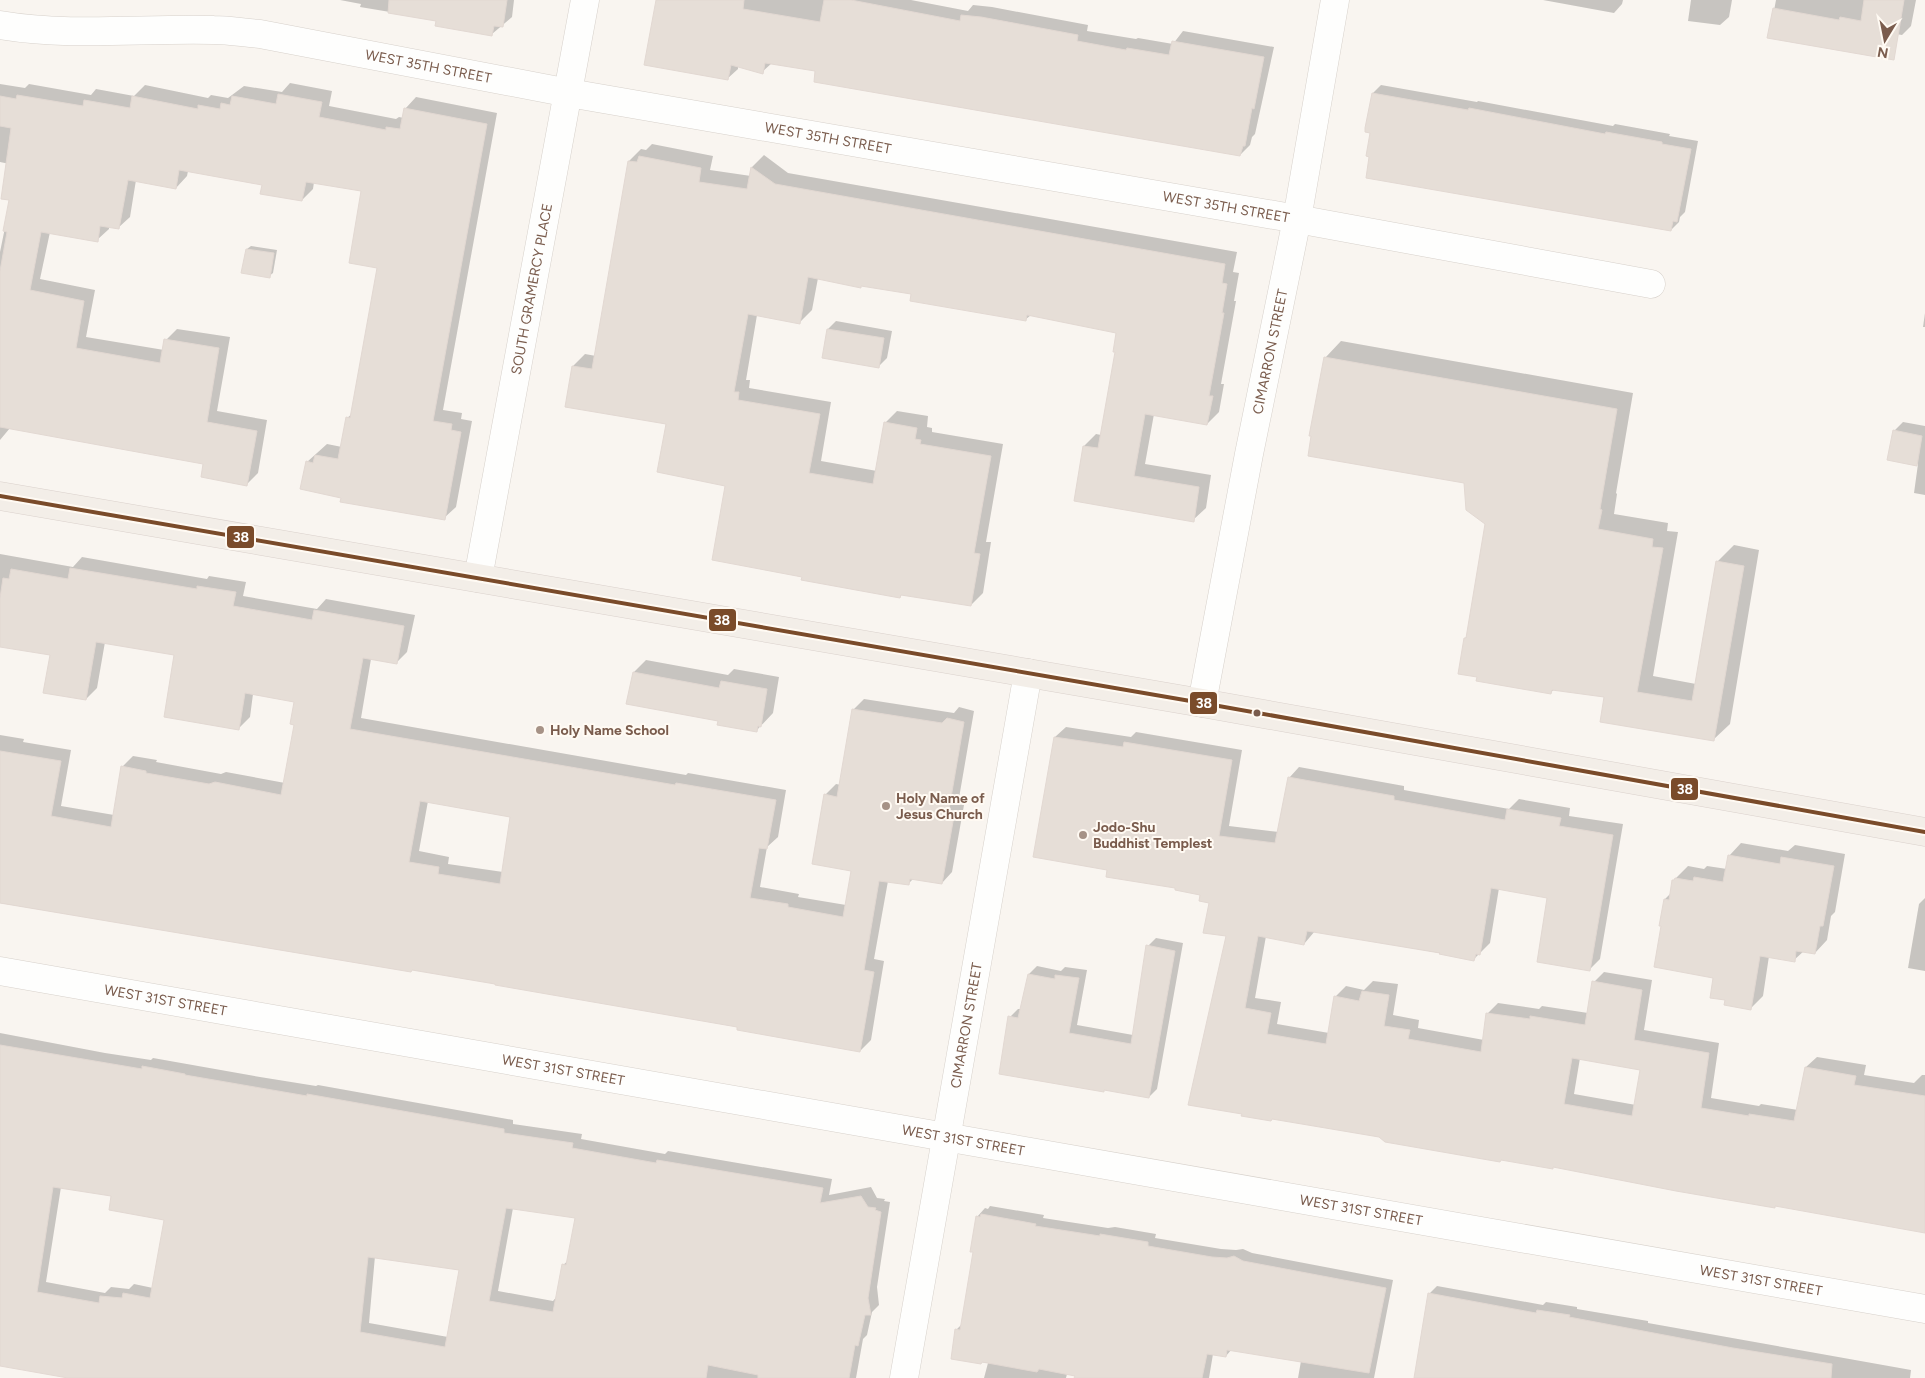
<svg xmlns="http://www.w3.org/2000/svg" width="1925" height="1378" font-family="Figtree,sans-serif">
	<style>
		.shadow { fill: #0003; fill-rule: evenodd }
		.building { fill: #e6ded7; stroke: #e2d8d2; fill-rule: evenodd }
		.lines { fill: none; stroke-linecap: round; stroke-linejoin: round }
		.minor-casing { stroke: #d7d1cb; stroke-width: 29 }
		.major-casing { stroke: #dad1cc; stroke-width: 29 }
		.minor { stroke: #fefefd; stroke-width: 28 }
		.major { stroke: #f3eee8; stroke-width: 28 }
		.bus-1-casing { stroke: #fffaf3; stroke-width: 8 }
		.bus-1 { stroke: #7a4b2a; stroke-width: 4 }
		.bus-dot { fill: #7a5c4d; stroke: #fffaf3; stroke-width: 2 }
		.poi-dot { fill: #a69286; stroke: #fffaf3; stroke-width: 2 }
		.labels { text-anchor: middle; stroke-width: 4; stroke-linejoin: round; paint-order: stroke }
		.street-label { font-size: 14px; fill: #7a5c4d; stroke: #fffaf3 }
		.poi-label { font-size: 14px; font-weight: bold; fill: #7a5c4d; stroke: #fffaf3; text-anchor: start }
		.line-badge { stroke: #fffaf3; stroke-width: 2 }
		.badge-label { font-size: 14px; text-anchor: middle; font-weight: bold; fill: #fff }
	</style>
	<rect width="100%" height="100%" fill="#f9f5f0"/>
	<g class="shadow">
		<polygon points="340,0 514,0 512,17 492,34 438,20 360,7 361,4"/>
		<polygon points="658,0 911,0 968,11 973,5 992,7 1088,25 1087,31 1136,39 1138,38 1173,44 1183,31 1274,47 1255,134 1252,137 1250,145 1240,155 817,70 772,63 762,72 738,66 738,69 727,79"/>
		<polygon points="1543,0 1623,0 1622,4 1614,13"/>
		<polygon points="1691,0 1732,0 1729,17 1720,25 1688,21"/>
		<polygon points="1776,0 1916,0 1911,26 1902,35 1840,25 1769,37"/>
		<polygon points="290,83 332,91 329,106 396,119 399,117 404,118 405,109 416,97 497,113 443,410 462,413 461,419 472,421 456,507 444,518 343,497 307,462 327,444 342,447 347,418 352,414 378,267 363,190 314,182 313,189 302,200 263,184 188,171 187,176 176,188 136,180 130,217 118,228 109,226 109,229 97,240 50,232 40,279 95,290 86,337 164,350 166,340 177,329 230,337 217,411 267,420 258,473 247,484 205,462 10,428 0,440 0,252 9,208 24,167 0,162 0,84 25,88 29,84 91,95 96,89 134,96 145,85 208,98 211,95 228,98 244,86 282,92"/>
		<polygon points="1381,85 1477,102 1478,101 1613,126 1615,124 1670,134 1669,136 1698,141 1685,212 1680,217 1679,222 1671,230 1370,156 1373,93"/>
		<polygon points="652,144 713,156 710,170 751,176 752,167 764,155 788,173 1237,252 1233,272 1239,273 1234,301 1236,301 1221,384 1224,384 1219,412 1207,424 1154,414 1145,464 1211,475 1206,508 1193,520 1084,446 1096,434 1101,435 1116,351 1118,332 1031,315 1025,320 913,293 862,285 860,287 818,278 812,310 800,322 757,315 746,380 750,380 749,388 831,402 821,461 877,471 885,423 897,411 928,416 927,427 932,428 932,432 1003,444 986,542 991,542 983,593 971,605 902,594 900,596 803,576 726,485 667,423 573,366 585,354 596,356 629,161 641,149 646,150"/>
		<polygon points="251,246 277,250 273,273 269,276 247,249"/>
		<polygon points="1925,313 1925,327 1923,327"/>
		<polygon points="836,321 892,331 887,358 879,366 828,329"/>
		<polygon points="1341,341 1633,393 1616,493 1617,494 1614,514 1668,523 1667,531 1678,532 1653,676 1696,684 1717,562 1734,545 1759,550 1730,724 1713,740 1605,696 1555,689 1551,692 1478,676 1465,638 1468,636 1487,523 1465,482 1325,358"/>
		<polygon points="1903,422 1925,426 1925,495 1914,493 1918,464 1889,459 1894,431"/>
		<path d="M 0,554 L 73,567 L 82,557 L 207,579 L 209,576 L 246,582 L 243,596 L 317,609 L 326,599 L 415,615 L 407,652 L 396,663 L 371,659 L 361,718 L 686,775 L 688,773 L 786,790 L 778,837 L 767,847 L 760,887 L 799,894 L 798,897 L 846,905 L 853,870 L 825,795 L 836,784 L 841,785 L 853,710 L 864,699 L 954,713 L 959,707 L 974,711 L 958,804 L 964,805 L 952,872 L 942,883 L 914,878 L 908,884 L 888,881 L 874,959 L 884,961 L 871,1040 L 860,1051 L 739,1026 L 496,983 L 0,903 L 0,735 L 24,739 L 23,742 L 71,750 L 61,806 L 114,815 L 122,767 L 133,756 L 157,760 L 156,762 L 221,774 L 226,772 L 285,783 L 295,724 L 296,701 L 253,694 L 250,717 L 239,728 L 176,654 L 105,642 L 97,688 L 86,699 L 51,654 L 0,646 ZM 428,801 L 512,816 L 503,872 L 448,864 L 449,857 L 419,851 Z"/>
		<polygon points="646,660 728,675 734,669 779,677 773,713 756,731 719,720 634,672"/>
		<path d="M 1066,727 L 1131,737 L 1136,732 L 1242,750 L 1229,826 L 1279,832 L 1289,778 L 1299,767 L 1404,786 L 1404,790 L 1509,809 L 1519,799 L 1570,808 L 1569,816 L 1623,824 L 1600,959 L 1590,969 L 1549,897 L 1499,888 L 1490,943 L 1474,959 L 1315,931 L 1304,944 L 1266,936 L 1255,998 L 1281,1002 L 1277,1024 L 1329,1033 L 1335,997 L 1346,986 L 1364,990 L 1373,981 L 1398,984 L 1393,1015 L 1419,1020 L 1418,1028 L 1484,1040 L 1487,1014 L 1498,1003 L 1539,1009 L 1542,1006 L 1588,1013 L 1594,982 L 1604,972 L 1652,980 L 1644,1030 L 1719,1043 L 1711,1098 L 1759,1106 L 1761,1104 L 1798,1110 L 1806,1067 L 1817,1057 L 1866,1065 L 1864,1075 L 1914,1083 L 1922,1075 L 1925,1075 L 1925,1232 L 1776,1205 L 1774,1207 L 1554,1166 L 1552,1168 L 1380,1136 L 1272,1118 L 1271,1120 L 1227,935 L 1210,902 L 1201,894 L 1108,869 L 1055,737 ZM 1580,1058 L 1642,1069 L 1636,1105 L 1574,1094 Z"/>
		<polygon points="1741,843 1788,851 1795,845 1845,854 1835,912 1831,916 1827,940 1815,953 1804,951 1794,960 1769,956 1763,996 1750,1009 1726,999 1715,977 1663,925 1665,899 1671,893 1673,881 1688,866 1704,869 1707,866 1727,869 1729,856"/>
		<polygon points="1925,898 1925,971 1908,968 1919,904"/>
		<polygon points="1156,938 1183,943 1157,1089 1149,1097 1105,1089 1103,1091 1010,1017 1018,1009 1021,1009 1029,974 1037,966 1061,971 1065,967 1087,970 1077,1025 1133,1035 1148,946"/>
		<path d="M 0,1033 L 105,1053 L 151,1060 L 153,1058 L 260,1077 L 316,1086 L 318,1085 L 513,1120 L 513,1124 L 582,1134 L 581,1139 L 665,1154 L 668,1151 L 832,1179 L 829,1195 L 871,1187 L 877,1198 L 885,1199 L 884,1201 L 890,1202 L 877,1287 L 879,1305 L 872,1312 L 867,1335 L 863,1339 L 856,1378 L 76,1378 L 0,1365 ZM 61,1187 L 113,1195 L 165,1219 L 153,1288 L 134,1284 L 129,1289 L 111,1287 L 105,1293 L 46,1282 ZM 513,1208 L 576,1217 L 569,1260 L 563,1265 L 558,1295 L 553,1301 L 498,1291 ZM 375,1256 L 460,1269 L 448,1337 L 369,1323 Z"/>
		<polygon points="990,1206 1044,1215 1043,1218 1108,1228 1115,1227 1156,1234 1155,1238 1221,1249 1236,1250 1243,1249 1252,1253 1393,1280 1374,1378 1298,1378 1301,1361 1232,1349 1226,1356 1213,1354 1209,1378 1090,1378 1067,1374 1066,1378 984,1378 988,1363 952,1358 956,1330 962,1324 974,1251 977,1217 985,1208 988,1209"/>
		<polygon points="1437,1286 1543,1305 1546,1302 1577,1307 1577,1309 1648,1321 1648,1323 1911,1370 1910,1378 1415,1378 1429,1294"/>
	</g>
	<g class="building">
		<polygon points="389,0 507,0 503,27 494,26 492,36 435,26 436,21 388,13"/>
		<polygon points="656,0 744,0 743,9 820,22 824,0 851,0 960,21 961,15 981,17 1078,35 1077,41 1126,50 1127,48 1169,55 1172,41 1264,57 1254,109 1252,108 1245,146 1243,146 1240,156 814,82 815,71 765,63 763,74 731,65 728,80 644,65"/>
		<polygon points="1864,0 1904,0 1894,60 1767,38 1773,8 1839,20 1840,17 1861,21"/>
		<polygon points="1372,93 1468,110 1469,108 1605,134 1606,132 1662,142 1662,144 1691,149 1677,222 1673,221 1671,231 1366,178 1369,157 1366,156 1370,133 1365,132 1365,128"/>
		<polygon points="278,94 322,102 319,117 386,130 386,127 400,129 404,108 487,124 433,421 452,424 451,430 461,432 445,520 340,502 341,498 300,489 306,461 313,463 315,455 338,459 346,417 350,418 377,268 349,263 361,191 306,182 302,201 260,194 262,185 179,170 176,189 128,180 119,229 100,226 98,242 41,232 30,290 84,301 76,348 160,363 164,339 219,348 207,422 257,431 247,486 201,477 203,464 0,427 0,271 7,232 3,231 9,200 1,199 11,128 0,126 0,96 16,99 17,95 83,106 84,100 130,108 132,96 198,109 198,105 220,109 221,103 230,105 232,96 276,104"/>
		<polygon points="639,156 701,168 699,182 747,189 751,167 775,184 1225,264 1222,283 1227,284 1222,313 1224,313 1209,396 1213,396 1207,425 1145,414 1134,476 1199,487 1194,522 1074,501 1083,446 1098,448 1115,352 1113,352 1116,333 1027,315 1026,321 910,301 911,294 861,286 861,288 808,277 800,324 748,314 734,392 739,392 738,400 820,414 809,473 873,484 884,422 917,428 915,439 921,440 920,444 991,456 974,553 980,554 971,606 901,595 900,598 801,580 802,577 712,560 725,486 657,472 666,424 565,407 572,366 592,369 628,161 637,162"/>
		<polygon points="246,249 274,253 270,278 241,273"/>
		<polygon points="827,329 884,338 879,368 822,358"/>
		<polygon points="1324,357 1617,409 1600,509 1602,510 1598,529 1653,539 1652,547 1663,548 1637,692 1692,701 1716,561 1744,566 1714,741 1600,722 1604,697 1552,690 1551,694 1476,681 1477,677 1458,674 1464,638 1466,638 1485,524 1466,510 1464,483 1308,456 1311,436 1309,436"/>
		<polygon points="1893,430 1922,436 1917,466 1887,460"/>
		<path d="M 70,568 L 197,589 L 197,586 L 236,592 L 233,606 L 312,620 L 314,610 L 404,626 L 397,664 L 363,658 L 350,729 L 675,785 L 676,783 L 776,800 L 767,849 L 759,848 L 750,898 L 788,904 L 788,907 L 843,917 L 851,871 L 812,864 L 824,794 L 837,797 L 852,709 L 942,723 L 947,718 L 964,722 L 948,815 L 954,816 L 942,884 L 910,879 L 909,885 L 879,881 L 864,970 L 874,972 L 860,1052 L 737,1030 L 737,1027 L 495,985 L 495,984 L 412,970 L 411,972 L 0,903 L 0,751 L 61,761 L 51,816 L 111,827 L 121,766 L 146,771 L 146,773 L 209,784 L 215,782 L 281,795 L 294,725 L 290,724 L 294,702 L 245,693 L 239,730 L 164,717 L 174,655 L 96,642 L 86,700 L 43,693 L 50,655 L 0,647 L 0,598 L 3,578 L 9,579 L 11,569 L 68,579 ZM 420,801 L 510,817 L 500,884 L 438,874 L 439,867 L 409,862 Z"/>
		<polygon points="633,672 719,688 721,681 767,689 761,727 758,726 757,732 717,725 718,721 626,704"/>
		<path d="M 1054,737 L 1123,747 L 1124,742 L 1232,760 L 1219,836 L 1275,843 L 1288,777 L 1394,796 L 1394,800 L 1505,820 L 1507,809 L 1561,818 L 1559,826 L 1613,835 L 1590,971 L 1537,962 L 1547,898 L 1491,888 L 1480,955 L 1476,954 L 1474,961 L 1439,954 L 1440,953 L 1307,931 L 1304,945 L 1258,936 L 1245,1008 L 1271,1013 L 1267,1034 L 1326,1044 L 1334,996 L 1359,1001 L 1362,991 L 1389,995 L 1384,1026 L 1410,1030 L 1408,1039 L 1481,1052 L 1486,1013 L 1530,1019 L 1530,1016 L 1585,1025 L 1592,981 L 1642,990 L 1634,1040 L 1709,1053 L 1701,1108 L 1749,1116 L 1749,1114 L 1794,1121 L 1805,1067 L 1856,1076 L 1854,1085 L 1925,1096 L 1925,1233 L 1775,1206 L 1775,1208 L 1676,1191 L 1553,1167 L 1553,1169 L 1501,1160 L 1500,1162 L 1385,1142 L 1379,1137 L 1272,1119 L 1271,1121 L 1241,1116 L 1242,1114 L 1188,1105 L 1226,936 L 1203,933 L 1209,903 L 1199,901 L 1200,895 L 1175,890 L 1175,888 L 1106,877 L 1107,870 L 1033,857 ZM 1572,1058 L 1640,1070 L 1632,1116 L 1564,1104 Z"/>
		<polygon points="1728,855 1780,864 1781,857 1834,866 1823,926 1820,926 1815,954 1796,951 1795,962 1760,956 1751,1010 1724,1005 1725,1000 1710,998 1713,978 1654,967 1661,926 1659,926 1664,899 1669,900 1672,880 1674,880 1675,878 1693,881 1694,877 1723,882"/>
		<polygon points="1146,945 1175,951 1149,1098 1104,1090 1104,1092 999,1074 1008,1016 1018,1018 1028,974 1055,979 1055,975 1079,978 1069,1033 1131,1044"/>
		<path d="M 0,1045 L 142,1069 L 142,1066 L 185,1074 L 185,1075 L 307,1096 L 307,1094 L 504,1129 L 504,1133 L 573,1143 L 572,1148 L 656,1163 L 657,1160 L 823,1188 L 820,1203 L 861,1196 L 868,1207 L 876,1208 L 875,1210 L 881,1212 L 868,1298 L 871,1315 L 865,1315 L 858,1346 L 855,1345 L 849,1378 L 758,1378 L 758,1375 L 708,1365 L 706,1378 L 68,1378 L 0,1366 ZM 53,1187 L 111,1196 L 109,1210 L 164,1220 L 150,1298 L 123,1293 L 122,1298 L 100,1296 L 99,1303 L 37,1292 ZM 506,1208 L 575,1218 L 566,1265 L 562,1264 L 553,1312 L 489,1301 ZM 368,1257 L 459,1270 L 445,1347 L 360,1332 Z"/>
		<polygon points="981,1214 1036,1224 1035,1226 1100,1236 1100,1234 1148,1242 1148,1246 1212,1257 1227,1258 1234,1256 1243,1261 1386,1288 1369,1373 1227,1350 1226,1357 1207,1354 1202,1378 1074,1378 1075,1376 1039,1369 1037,1372 982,1362 981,1364 951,1359 955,1329 960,1330 973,1252 970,1252 976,1216 980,1217"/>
		<polygon points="1428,1293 1536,1313 1537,1310 1570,1315 1569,1317 1733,1348 1832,1364 1831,1378 1414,1378"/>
	</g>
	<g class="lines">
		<g class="minor-casing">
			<g id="minor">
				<path id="s1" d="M 0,25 C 71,37 143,28 214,30 C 229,30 245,33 260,34 L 569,93 L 1297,219 L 1651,284"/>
				<path id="s2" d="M 478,578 L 585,0"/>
				<path id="s3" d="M 1202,703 L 1249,454 L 1297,219 L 1335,0"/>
				<path id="s4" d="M 0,971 L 1925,1309"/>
				<path id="s5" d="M 904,1378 L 1028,673"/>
			</g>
		</g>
		<g class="major-casing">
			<polyline id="major" points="0,496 1202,703 1925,832"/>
		</g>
		<use href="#minor" class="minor"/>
		<use href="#major" class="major"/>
		<g class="bus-1-casing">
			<polyline id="bus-1" points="0,496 1202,703 1925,832"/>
		</g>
		<use href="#bus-1" class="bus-1"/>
	</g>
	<circle class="bus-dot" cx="1257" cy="713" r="4.5"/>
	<g class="poi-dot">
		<circle cx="540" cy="730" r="5"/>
		<circle cx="886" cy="806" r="5"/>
		<circle cx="1083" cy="835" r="5"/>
	</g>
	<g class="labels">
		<g class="street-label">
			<text dy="5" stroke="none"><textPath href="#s1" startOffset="432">WEST 35TH STREET</textPath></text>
			<text dy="5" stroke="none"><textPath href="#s1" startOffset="838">WEST 35TH STREET</textPath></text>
			<text dy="5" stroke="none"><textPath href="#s1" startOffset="1242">WEST 35TH STREET</textPath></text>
			<text dy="5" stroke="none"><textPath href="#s2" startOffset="294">SOUTH GRAMERCY PLACE</textPath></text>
			<text dy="5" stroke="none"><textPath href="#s3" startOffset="358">CIMARRON STREET</textPath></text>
			<text dy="5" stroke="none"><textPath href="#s4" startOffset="168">WEST 31ST STREET</textPath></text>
			<text dy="5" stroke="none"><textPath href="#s5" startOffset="358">CIMARRON STREET</textPath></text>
			<text dy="5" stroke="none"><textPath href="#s4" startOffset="572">WEST 31ST STREET</textPath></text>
			<text dy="5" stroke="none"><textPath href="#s4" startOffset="978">WEST 31ST STREET</textPath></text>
			<text dy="5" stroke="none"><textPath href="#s4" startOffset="1382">WEST 31ST STREET</textPath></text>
			<text dy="5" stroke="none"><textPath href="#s4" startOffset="1788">WEST 31ST STREET</textPath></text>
		</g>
		<g class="poi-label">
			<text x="550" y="735">Holy Name School</text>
			<text x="896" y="803">Holy Name of<tspan x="896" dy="16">Jesus Church</tspan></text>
			<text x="1093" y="832">Jodo-Shu<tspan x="1093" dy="16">Buddhist Templest</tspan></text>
		</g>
	</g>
	<g class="line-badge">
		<rect x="226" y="525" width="29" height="24" rx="5" fill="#7a4b2a"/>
		<rect x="708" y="608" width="29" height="24" rx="5" fill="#7a4b2a"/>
		<rect x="1189" y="691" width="29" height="24" rx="5" fill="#7a4b2a"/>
		<rect x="1670" y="777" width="29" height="24" rx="5" fill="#7a4b2a"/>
	</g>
	<g class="badge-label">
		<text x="241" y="542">38</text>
		<text x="722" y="625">38</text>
		<text x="1204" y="708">38</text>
		<text x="1685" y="794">38</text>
	</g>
	<g transform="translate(1885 40) rotate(190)" stroke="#fffaf3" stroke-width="4" paint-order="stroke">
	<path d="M0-4L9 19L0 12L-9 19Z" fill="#7a5c4d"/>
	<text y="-8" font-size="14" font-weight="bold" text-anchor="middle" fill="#7a5c4d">N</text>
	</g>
</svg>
